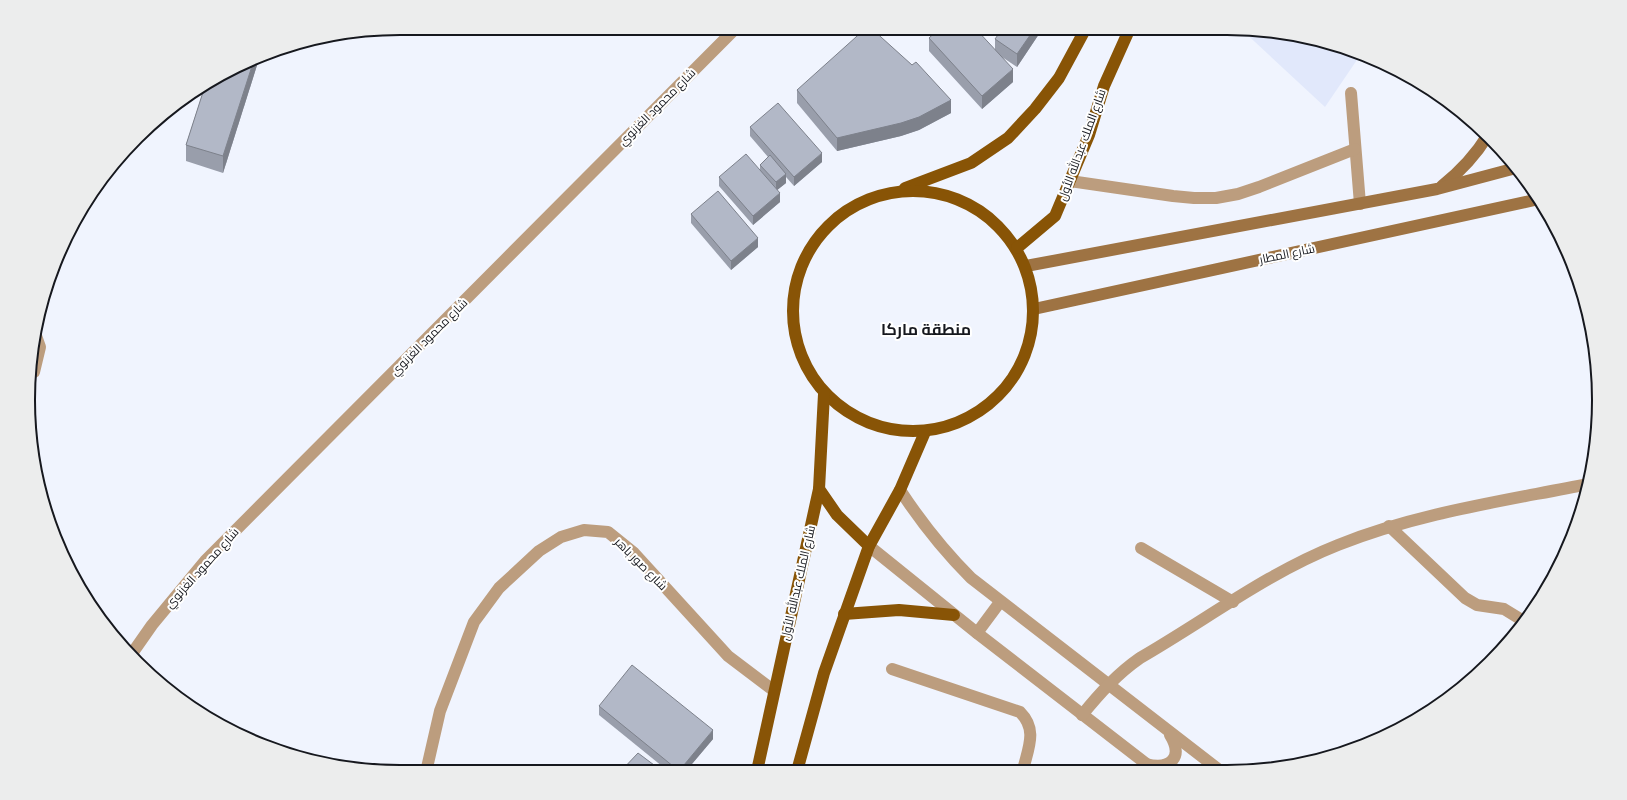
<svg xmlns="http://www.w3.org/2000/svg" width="1627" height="800" font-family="Cabin,Cairo,sans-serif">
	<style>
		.built { fill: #e1e8fb }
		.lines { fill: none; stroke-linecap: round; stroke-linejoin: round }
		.lane { stroke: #bc9d7e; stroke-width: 12 }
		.street { stroke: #bc9d7e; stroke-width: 12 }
		.secondary { stroke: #9e7343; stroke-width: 12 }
		.primary { stroke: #885406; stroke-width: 12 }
		.wall { fill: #999eab }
		.shaded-wall { fill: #7d818b }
		.building { fill: #b2b8c7; stroke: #7d818b }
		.labels { text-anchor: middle; stroke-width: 4; stroke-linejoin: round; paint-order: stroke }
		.street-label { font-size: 12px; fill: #16181e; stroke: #fff }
		.district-label { font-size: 16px; font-weight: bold; fill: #16181e; stroke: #fff }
		.rim { fill: none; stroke: #16181e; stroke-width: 2 }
	</style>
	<rect width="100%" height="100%" fill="#f0f4fe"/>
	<polygon class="built" points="1241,29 1300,35 1361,54 1325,107"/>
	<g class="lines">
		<g class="lane">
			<polyline points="1351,93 1360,204"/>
			<polyline points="1070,181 1173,196 1194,198 1216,198 1238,194 1259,187 1355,149"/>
			<path d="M 900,490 C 921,522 944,551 971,578 L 1218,769"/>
			<polyline points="1389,526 1465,598 1477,605 1504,609 1525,622"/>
			<polyline points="869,546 977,633 1153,769"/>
			<polyline points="1141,548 1233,602"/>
			<polyline points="977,633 1000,602"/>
			<path d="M 892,669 L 1020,712 C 1038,730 1028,748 1023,770"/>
			<path d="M 1082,715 C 1100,693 1117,674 1140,658 C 1206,620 1267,573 1338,545 C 1418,513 1504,501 1588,484"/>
			<path d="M 1146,764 C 1170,770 1184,758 1170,735"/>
		</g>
		<g class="street">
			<polyline points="34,372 40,347 35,333"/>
			<polyline points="131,655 152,625 205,561 736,28"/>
			<polyline points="426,772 440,711 474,622 499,588 539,551 561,537 584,530 608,532 634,553 728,656 773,690"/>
		</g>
		<g class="secondary">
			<path d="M 1442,186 C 1461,171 1475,156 1488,135"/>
			<polyline points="1026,266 1437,189 1516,168"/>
			<polyline points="1034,309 1539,199"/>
		</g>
		<g class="primary">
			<polyline points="905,188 971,163 1008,138 1035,109 1059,78 1086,28"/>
			<circle cx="913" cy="311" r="120"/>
			<polyline points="1017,248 1055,216 1089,135 1104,86 1130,28"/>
			<polyline points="819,489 837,515 869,546"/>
			<polyline points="844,614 899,610 954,615"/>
			<polyline points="757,771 819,489 824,394"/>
			<polyline points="797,771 824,673 869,546 900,490 925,432"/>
		</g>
	</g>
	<g class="wall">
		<polygon points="1043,28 1017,67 1002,57 1013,82 982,109 929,51 929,38 995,50 995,39"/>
		<polygon points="259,59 223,173 186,161 186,145 204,89"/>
		<polygon points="797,90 951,113 919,130 901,136 837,151 797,103"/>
		<polygon points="750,127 822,162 794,186 786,177 786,183 777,190 780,202 753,225 719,186 719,177 760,171 760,165 768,157 750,136"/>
		<polygon points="691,214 758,247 731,270 691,223"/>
		<polygon points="599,706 713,739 686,771 668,771 599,715"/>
	</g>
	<g class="shaded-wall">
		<polygon points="1035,28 1043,28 1017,67 1017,54"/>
		<polygon points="259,59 223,173 223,156 253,63"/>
		<polygon points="1013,69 1013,82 982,109 982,96"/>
		<polygon points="951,100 951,113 919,130 901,136 837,151 837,138"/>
		<polygon points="822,153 822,162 794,186 794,177"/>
		<polygon points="786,174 786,183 776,191 776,182"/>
		<polygon points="780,193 780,202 753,225 753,216"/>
		<polygon points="758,238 758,247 731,270 731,261"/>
		<polygon points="713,730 713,739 686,771 679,771"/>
	</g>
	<g class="building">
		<polygon points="866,28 871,28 912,65 916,62 951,100 919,117 901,123 837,138 797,90"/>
		<polygon points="940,28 975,28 1013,69 982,96 929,38"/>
		<polygon points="1003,28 1035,28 1017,54 995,39"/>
		<polygon points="253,63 223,156 186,145 204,89"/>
		<polygon points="778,103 822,153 794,177 750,127"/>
		<polygon points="746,154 780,193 753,216 719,177"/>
		<polygon points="770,155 786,174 776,182 760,165"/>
		<polygon points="718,191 758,238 731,261 691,214"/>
		<polygon points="632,665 713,730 679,771 599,706"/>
		<polygon points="638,753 662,771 621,771"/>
	</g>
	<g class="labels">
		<g class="street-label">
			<text transform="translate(657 107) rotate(-45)" y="4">شارع محمود الغزنوي</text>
			<text transform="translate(1082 145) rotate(-70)" y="4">شارع الملك عبدالله الأول</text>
			<text transform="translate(1287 254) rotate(-12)" y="4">شارع المطار</text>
			<text transform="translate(429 337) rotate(-45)" y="4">شارع محمود الغزنوي</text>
			<text transform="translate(641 564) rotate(45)" y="4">شارع صور باهر</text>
			<text transform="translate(202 568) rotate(-48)" y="4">شارع محمود الغزنوي</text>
			<text transform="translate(798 583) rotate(-77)" y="4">شارع الملك عبدالله الأول</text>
		</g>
		<g class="district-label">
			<text x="926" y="335">منطقة ماركا</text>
		</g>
	</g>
	<path d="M0 0H1627V800H0ZM400 35H1227A365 365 0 0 1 1592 400V400A365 365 0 0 1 1227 765H400A365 365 0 0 1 35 400V400A365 365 0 0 1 400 35Z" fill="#eceded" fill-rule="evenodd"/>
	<path class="rim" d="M400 35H1227A365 365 0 0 1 1592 400V400A365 365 0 0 1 1227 765H400A365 365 0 0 1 35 400V400A365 365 0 0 1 400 35Z"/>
</svg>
